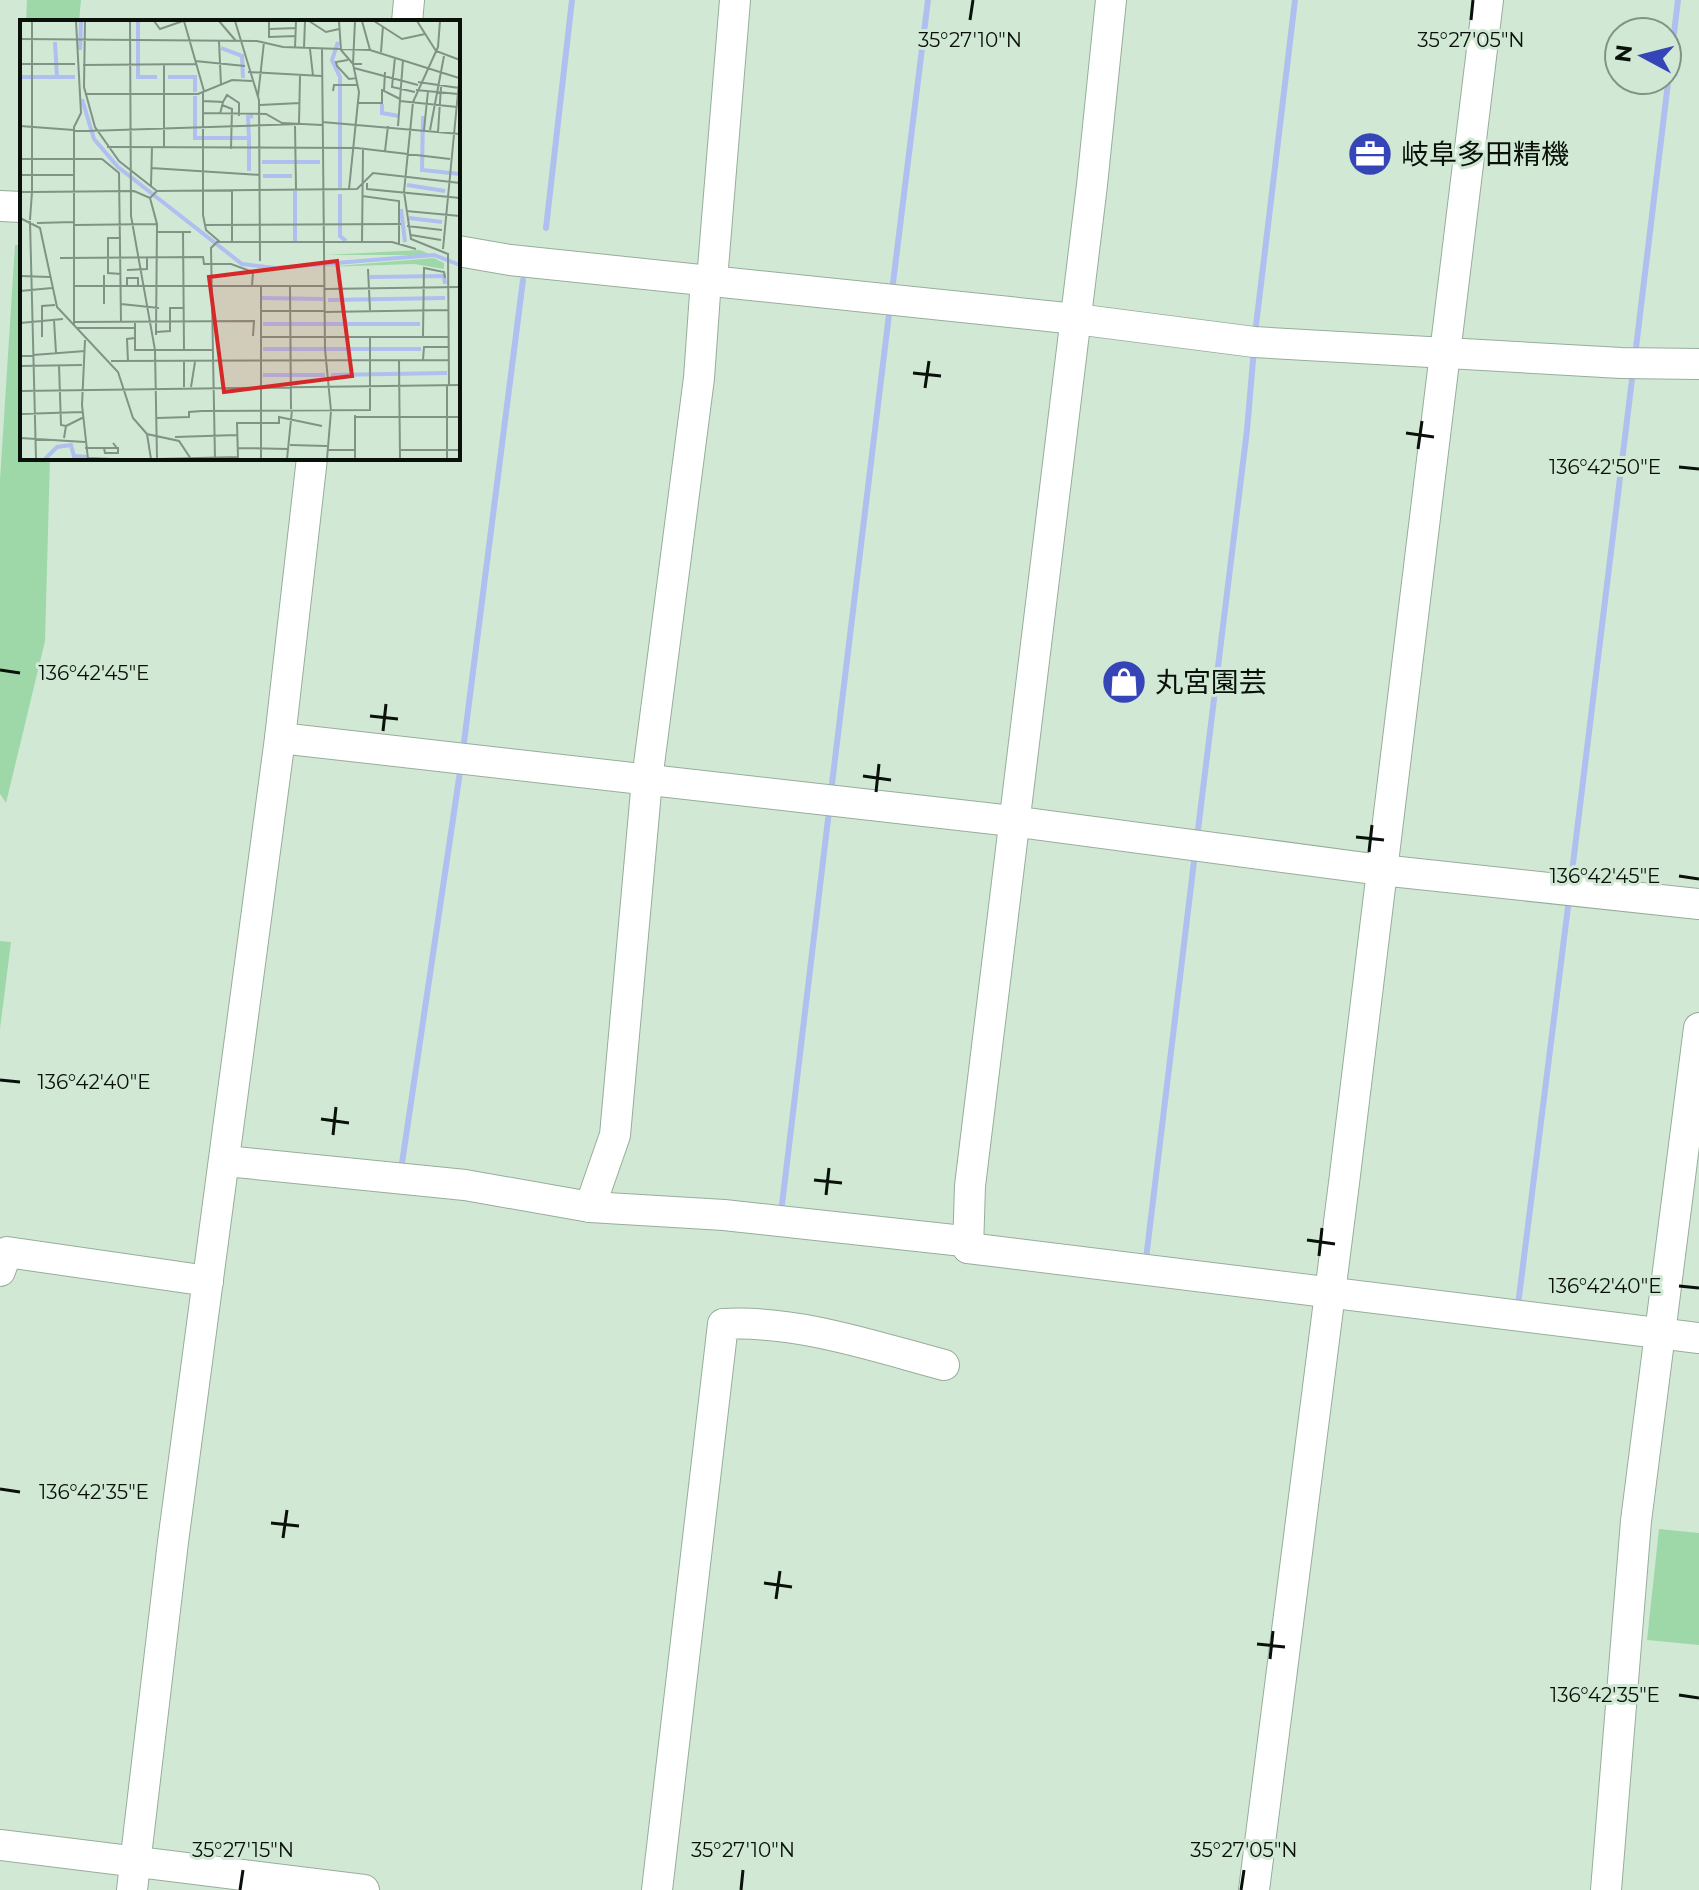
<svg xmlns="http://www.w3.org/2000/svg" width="1699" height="1890" font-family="Montserrat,'Noto Sans JP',sans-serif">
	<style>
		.green { fill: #9fd8a8 }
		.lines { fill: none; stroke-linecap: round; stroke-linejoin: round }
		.stream { stroke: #afbff0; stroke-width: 6 }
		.minor-casing { stroke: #97ad9a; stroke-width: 32 }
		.minor { stroke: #fff; stroke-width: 30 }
		.ticks { fill: none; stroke: #0a110b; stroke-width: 3 }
		.labels { text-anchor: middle; stroke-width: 6; stroke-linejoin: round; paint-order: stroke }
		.poi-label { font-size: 28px; fill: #0a110b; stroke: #d1e9d4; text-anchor: start }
		.inset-river { fill: none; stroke: #afbff0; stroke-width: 4 }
		.inset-road { fill: none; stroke: #819384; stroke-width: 2 }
		.view { fill: #d62828; fill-opacity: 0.15; stroke: #d62828; stroke-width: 4 }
		.inset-edge { fill: none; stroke: #0a110b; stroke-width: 4 }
		.ticks-label { font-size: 20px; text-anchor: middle; fill: #0a110b; stroke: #d1e9d4; stroke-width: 6; stroke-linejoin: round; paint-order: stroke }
	</style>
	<rect width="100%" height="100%" fill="#d1e9d4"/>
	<g class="green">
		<polygon points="27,0 81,0 79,22 26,22"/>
		<polygon points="15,245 22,245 22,458 50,458 45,641 6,803 0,794 0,480"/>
		<polygon points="0,941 11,942 0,1029"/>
		<polygon points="1659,1529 1699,1533 1699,1645 1647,1640"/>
	</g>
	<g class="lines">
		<g class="stream">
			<polyline points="546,228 572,0"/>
			<polyline points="892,291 928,0"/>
			<polyline points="1255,334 1295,0"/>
			<polyline points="1635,356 1678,0"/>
			<polyline points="463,750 523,280"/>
			<polyline points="831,792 890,306"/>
			<polyline points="1197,838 1247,430 1254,349"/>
			<polyline points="1571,880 1633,371"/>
			<polyline points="401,1170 461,765"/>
			<polyline points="781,1213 829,811"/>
			<polyline points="1146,1259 1195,853"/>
			<polyline points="1518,1305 1569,899"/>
		</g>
		<g class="minor-casing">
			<g id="minor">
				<polyline points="407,22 409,0"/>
				<polyline points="0,206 22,207"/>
				<polyline points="458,251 510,260 1076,319 1254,342 1621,363 1699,364"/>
				<polyline points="712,280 735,0"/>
				<polyline points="280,738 1012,821 1381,870 1699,904"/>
				<polyline points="226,1161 465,1185 590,1207 724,1215 963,1241 968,1248 1699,1338"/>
				<polyline points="590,1207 615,1135 647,780 699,378 706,280"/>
				<polyline points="968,1248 970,1186 1092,185 1111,0"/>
				<polyline points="0,1271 7,1252 208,1281"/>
				<polyline points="0,1845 364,1890"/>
				<polyline points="132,1890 173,1542 280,738 312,458"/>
				<path d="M 657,1890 L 723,1324 C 797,1320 873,1346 944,1365"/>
				<polyline points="1254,1890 1344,1183 1488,0"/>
				<polyline points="1606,1890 1636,1521 1699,1028"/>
			</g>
		</g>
		<use href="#minor" class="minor"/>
	</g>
	<path class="ticks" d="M 970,20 L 973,0M 1471,20 L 1473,0M 913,373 L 941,376M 925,388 L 929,361M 1406,433 L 1434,437M 1418,449 L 1422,421M 1679,467 L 1699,469M 0,670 L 20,673M 370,716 L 398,719M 383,731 L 386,704M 863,776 L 891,780M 876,792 L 879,764M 1356,837 L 1384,840M 1369,852 L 1372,825M 1679,876 L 1699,879M 0,1080 L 20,1082M 321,1119 L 349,1123M 333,1135 L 336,1107M 814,1180 L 842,1183M 826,1195 L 829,1168M 1307,1240 L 1335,1244M 1319,1256 L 1322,1228M 1679,1286 L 1699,1288M 0,1489 L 20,1492M 271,1523 L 299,1526M 283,1538 L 287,1510M 764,1583 L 792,1587M 776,1599 L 780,1571M 1257,1644 L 1285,1647M 1270,1659 L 1273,1631M 1679,1695 L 1699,1698M 240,1890 L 243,1870M 741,1890 L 743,1870M 1241,1890 L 1244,1870"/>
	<defs>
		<g id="office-disc" transform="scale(2.3)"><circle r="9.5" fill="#3545b7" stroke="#d1e9d4"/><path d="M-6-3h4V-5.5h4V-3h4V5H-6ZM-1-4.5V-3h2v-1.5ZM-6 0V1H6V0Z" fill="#fff"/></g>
		<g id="shop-disc" transform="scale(2.3)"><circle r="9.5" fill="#3545b7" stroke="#d1e9d4"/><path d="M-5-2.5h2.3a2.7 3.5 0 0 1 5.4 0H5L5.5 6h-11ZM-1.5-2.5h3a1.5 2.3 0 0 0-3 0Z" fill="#fff"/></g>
	</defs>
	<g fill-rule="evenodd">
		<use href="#office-disc" x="1370" y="154"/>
		<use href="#shop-disc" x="1124" y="682"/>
	</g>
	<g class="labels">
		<g class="poi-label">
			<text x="1401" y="164">岐阜多田精機</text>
			<text x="1155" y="692">丸宮園芸</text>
		</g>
	</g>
	<g transform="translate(20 20)">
		<rect width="440" height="440" fill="#d1e9d4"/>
		<path d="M 400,230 L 412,235 L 305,235 ZM 414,238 L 424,243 L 424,249 L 394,244 L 305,247 Z" fill="#9fd8a8"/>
		<path class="inset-river" d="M 118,1 L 118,57 L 137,57M 35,22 L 37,57 L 55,57M 318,22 L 312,40 L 320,57 L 320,168M 201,28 L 222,36 L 223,58M 60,30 L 61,1M 0,57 L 36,57M 148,57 L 175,57 L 175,72M 175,76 L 175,118 L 229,118 L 229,151M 62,79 L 74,119 L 98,147 L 222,244 L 255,248 L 414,235 L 440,245M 362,84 L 362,93 L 379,96M 403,96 L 402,150 L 440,154M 229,118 L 228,97 L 233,96M 242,142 L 300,142M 243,156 L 272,156M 387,165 L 425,171M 275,171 L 275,221M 320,174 L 320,216 L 326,221M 381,189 L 385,222M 389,198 L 422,202M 350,257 L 424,256 L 425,264M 242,278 L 303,279M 308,280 L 425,278M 243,304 L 400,304M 243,329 L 401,329M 243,355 L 305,355M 311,355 L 427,353M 25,439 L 37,427 L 51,425 L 54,436 L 68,437"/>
		<path class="inset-road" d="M 65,1 L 64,67 L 75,107 L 99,141 L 137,171M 110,1 L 111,196 L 135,330 L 137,439M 134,1 L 140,9 L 163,1M 164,1 L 184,71M 199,1 L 216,21M 215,1 L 239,80 L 240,241M 249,1 L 249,17 L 276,16M 289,1 L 306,12 L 319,9M 335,1 L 319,1 L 321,30 L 333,44 L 342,44M 342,1 L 350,30M 354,1 L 382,19 L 405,14M 397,1 L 416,31 L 440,40M 420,1 L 418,27 L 393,82 L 384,172 L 391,219 L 428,234 L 429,365M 250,9 L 276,8M 0,19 L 237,21 L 263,27 L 350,30 L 439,58M 199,21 L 201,65M 275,28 L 276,1M 284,28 L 285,1M 302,28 L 305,329 L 311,391 L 307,439M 290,29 L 293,56M 361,32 L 363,6M 375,37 L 372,67 L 395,72M 328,40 L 316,42 L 317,46 L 329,59 L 337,58M 175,41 L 225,46M 0,44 L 55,44M 144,44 L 144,127M 63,45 L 176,44M 334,48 L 398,65M 228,52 L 302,56M 365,52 L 364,71 L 380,79M 398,62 L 439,68M 396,70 L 438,74M 313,71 L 314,65 L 338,65M 183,72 L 183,195 L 186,210 L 200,222 L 372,222 L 396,229M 65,74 L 178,74 L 212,60 L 232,61M 238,76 L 244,22M 183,81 L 203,82 L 200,94M 380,81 L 437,87M 203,82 L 207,75 L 219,83 L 219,96M 338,83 L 362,83 L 362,69M 202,85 L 212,89 L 211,129M 240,85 L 280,83M 183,93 L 246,94 L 262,103 L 302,105M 302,102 L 440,114M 279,104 L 280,56M 0,106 L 67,111 L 279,104M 275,106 L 276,169M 378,106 L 383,40M 404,110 L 408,71M 410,110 L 424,36M 418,112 L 421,67M 87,127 L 337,128 L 430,139M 365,131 L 368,106M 0,139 L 82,139 L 99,153 L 101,302M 131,148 L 240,155M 0,155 L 54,155M 347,163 L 347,169 L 440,178M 131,166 L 132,127M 329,169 L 339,72 L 333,44 L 335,1M 0,172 L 12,172 L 12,1M 342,176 L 379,181 L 379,224M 130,178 L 137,204 L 136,315M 386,191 L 440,196M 0,198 L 20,208 L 37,287 L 98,352 L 113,398 L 127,414 L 159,421 L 171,439M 10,200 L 12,172 L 114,171 L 130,178 L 137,171 L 337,169 L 353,153 L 440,163M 10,201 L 16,439M 17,203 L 54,202M 54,205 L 137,204M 186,205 L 381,204M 387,206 L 422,210M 137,212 L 171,212M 163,212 L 164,329M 391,215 L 421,220M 212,222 L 212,171M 342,223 L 343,129M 423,229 L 440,52M 40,238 L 183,237 L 184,244 L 211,244 L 233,252 L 232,266M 348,249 L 350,290M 107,250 L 127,249 L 127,237M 101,254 L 88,253 L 88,218 L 101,218M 0,256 L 30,257M 54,266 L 304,266M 107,266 L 107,258 L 118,258 L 118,266M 241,266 L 241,439M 270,266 L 271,389M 305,269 L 440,267M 0,271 L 32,268M 84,284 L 84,255M 101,284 L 139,288M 241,291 L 304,291M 304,292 L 429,290M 34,300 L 36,333M 54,302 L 234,301 L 233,316M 115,302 L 115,330 L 193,330M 0,303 L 43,299M 54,305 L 54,107 L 61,93 L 56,1M 56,308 L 115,308M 136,312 L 150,311 L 150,288 L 163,288M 403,316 L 404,248 L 424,252 L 425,258M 22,317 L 22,286 L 35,285M 241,317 L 429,317M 65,320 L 62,385 L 68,439M 0,336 L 65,331M 403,340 L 404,327 L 429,327M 91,341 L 429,340M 379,341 L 380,439M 108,342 L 107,319 L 115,318M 164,342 L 164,367M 39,345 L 41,405 L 46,406M 0,346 L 62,345M 171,367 L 175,342M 0,371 L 440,365M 0,394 L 63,392M 335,397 L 440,397M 137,398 L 169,397 L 169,392 L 182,391 L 350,390 L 350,317M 127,414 L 131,439M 155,417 L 217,415M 0,418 L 65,422M 44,418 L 46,406 L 64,397M 270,425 L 307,426M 65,428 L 97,428 L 93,423M 84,428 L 85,433 L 98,433 L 98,427M 218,428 L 268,429M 307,430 L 335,430M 380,430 L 440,430M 68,438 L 92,439M 138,439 L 218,437 L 217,403 L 259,403 L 259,397 L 302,406M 195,439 L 191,228 L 198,221M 267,439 L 272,390M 335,439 L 335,395M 427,439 L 427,365"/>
		<path class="view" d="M 317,241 L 332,356 L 204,372 L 189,257 Z"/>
		<rect width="440" height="440" class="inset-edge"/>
	</g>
	<g class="ticks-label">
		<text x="970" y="47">35°27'10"N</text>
		<text x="1471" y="47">35°27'05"N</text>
		<text x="1605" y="474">136°42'50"E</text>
		<text x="94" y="680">136°42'45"E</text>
		<text x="1605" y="883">136°42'45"E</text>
		<text x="94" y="1089">136°42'40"E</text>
		<text x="1605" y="1293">136°42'40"E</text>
		<text x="94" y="1499">136°42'35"E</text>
		<text x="1605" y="1702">136°42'35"E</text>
		<text x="243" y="1857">35°27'15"N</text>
		<text x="743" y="1857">35°27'10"N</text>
		<text x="1244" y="1857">35°27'05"N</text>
	</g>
	<g transform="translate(1643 56) rotate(277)"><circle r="38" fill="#d1e9d4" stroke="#819384" stroke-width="2"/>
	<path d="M0-6L14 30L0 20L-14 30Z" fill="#3545b7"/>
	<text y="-12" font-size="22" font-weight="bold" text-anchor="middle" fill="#0a110b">N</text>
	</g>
</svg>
